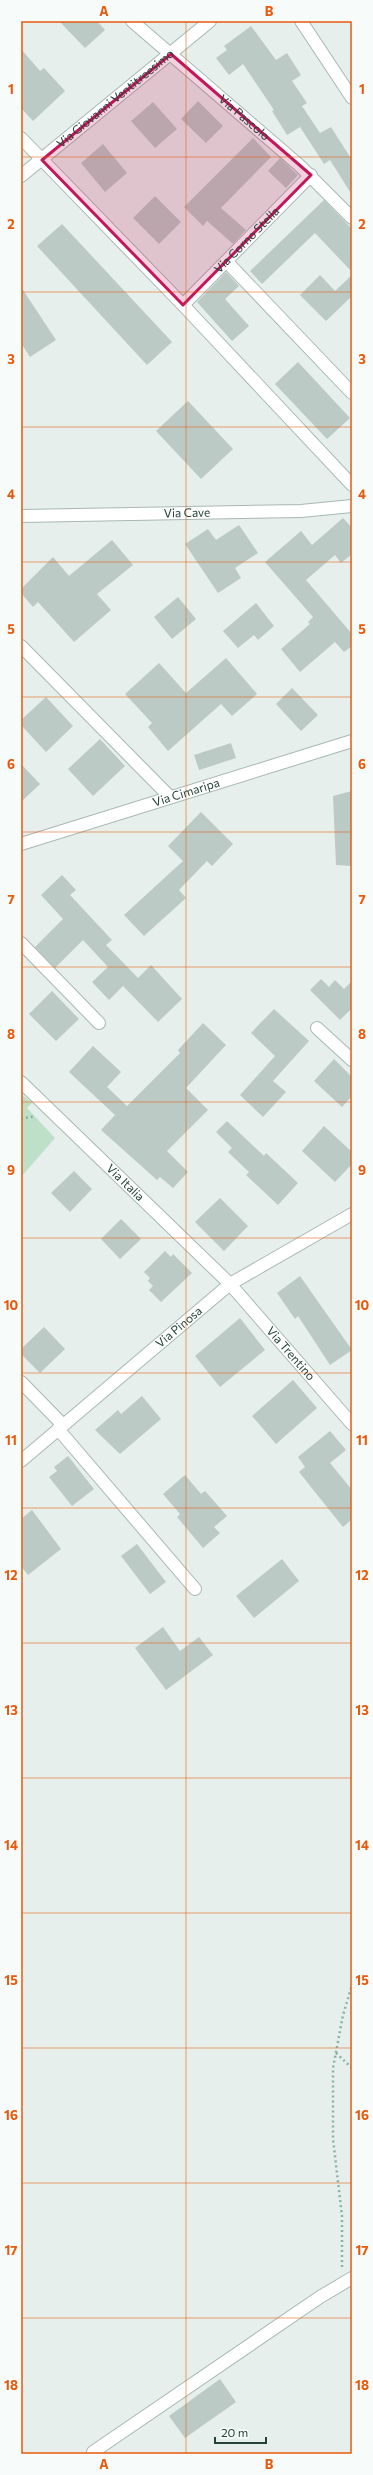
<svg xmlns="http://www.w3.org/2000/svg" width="373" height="2475" font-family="Commissioner,sans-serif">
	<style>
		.green { fill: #bfe0c8 }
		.building { fill: #bbcac4 }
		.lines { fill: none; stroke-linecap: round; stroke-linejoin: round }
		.minor-casing { stroke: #a8b8b2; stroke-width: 14 }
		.tertiary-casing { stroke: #a8b8b2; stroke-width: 14 }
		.path { stroke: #86b3a5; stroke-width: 2.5; stroke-dasharray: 2 3; stroke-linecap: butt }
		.minor { stroke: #fff; stroke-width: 12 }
		.tertiary { stroke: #fff; stroke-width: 12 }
		.marked { fill: #c2185b; fill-opacity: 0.2; stroke: #c2185b; stroke-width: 3; stroke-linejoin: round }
		.grid { fill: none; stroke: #e8590c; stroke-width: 1; stroke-opacity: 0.55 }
		.labels { text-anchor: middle; stroke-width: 3.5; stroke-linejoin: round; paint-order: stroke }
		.street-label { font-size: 12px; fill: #24423a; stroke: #f7fbf9 }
		.neatline { fill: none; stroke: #e8590c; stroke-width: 1.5 }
		.grid-label { font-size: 13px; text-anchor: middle; font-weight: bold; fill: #e8590c }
	</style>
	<rect width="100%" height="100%" fill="#e6efeb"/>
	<polygon class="green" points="21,1094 32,1103 27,1108 55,1138 21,1177"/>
	<g class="building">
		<polygon points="59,21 97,21 105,30 85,48"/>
		<polygon points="251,26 276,60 287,53 301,75 292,81 307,103 302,106 320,133 331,127 352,160 352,195 330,160 324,164 300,127 287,135 272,111 274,110 243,64 229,75 216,58 227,50 224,46"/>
		<polygon points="21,49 40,71 44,68 65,91 33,121 21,108"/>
		<polygon points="198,101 223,126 206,143 181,119"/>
		<polygon points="153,102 177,129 155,148 131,121"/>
		<polygon points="253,138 271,157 221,208 246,230 233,244 207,221 203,226 184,207"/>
		<polygon points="103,144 127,173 105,192 81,163"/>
		<polygon points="280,158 298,175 286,188 268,171"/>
		<polygon points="155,196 181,222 159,244 133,218"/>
		<polygon points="324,200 352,229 352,272 315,233 262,284 250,271"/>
		<polygon points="62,224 172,342 147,365 37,246"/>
		<polygon points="226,272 239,286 225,299 249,326 232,341 197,302"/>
		<polygon points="320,275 335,291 352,275 352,296 326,321 300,295"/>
		<polygon points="21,287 56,340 30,357 21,343"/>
		<polygon points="298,362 350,418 327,439 275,384"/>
		<polygon points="188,401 233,449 201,479 156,431"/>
		<polygon points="343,518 352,528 352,554 341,563 335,555 306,580 352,634 352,646 344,652 335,642 300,672 281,649 310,624 308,622 313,617 265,562 301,531 312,545"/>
		<polygon points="239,525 258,553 235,568 241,578 218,593 185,544 208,529 216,540"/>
		<polygon points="112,540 133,565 97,594 111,610 74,642 38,602 33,607 21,593 21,589 53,557 69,576"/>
		<polygon points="178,597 196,619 172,639 154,617"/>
		<polygon points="256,603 274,626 258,640 254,635 238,648 223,631"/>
		<polygon points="226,658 257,694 232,716 221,704 168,751 148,727 152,723 125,694 159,663 186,693"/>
		<polygon points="292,688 318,715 301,731 276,704"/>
		<polygon points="46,697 73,726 46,752 21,725 21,720"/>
		<polygon points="100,739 125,766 93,796 68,769"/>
		<polygon points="231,743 236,758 199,770 194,755"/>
		<polygon points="21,764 40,784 21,802"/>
		<polygon points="352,791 352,866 336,865 333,796"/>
		<polygon points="201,812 233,844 212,866 207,861 179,890 186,898 144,936 124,915 183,861 168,846"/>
		<polygon points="62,875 76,890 70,895 112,940 106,945 138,978 151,965 182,999 158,1022 123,986 109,1000 92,982 108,967 83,940 55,968 35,947 63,919 41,895"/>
		<polygon points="321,979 329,987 335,980 344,989 352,981 352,1008 340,1020 310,990"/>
		<polygon points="52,991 79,1019 56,1041 29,1014"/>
		<polygon points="274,1009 309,1041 273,1081 286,1092 263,1117 240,1095 275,1056 251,1033"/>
		<polygon points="203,1023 226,1045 186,1088 208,1110 167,1151 188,1172 173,1188 160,1177 157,1180 101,1130 115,1115 69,1072 93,1046 121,1072 107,1087 127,1106 180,1053 178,1050"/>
		<polygon points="334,1059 352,1077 352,1096 342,1107 314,1081"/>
		<polygon points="227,1121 264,1156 266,1153 298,1183 278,1205 246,1175 249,1172 228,1152 232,1148 216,1132"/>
		<polygon points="324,1126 352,1152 352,1164 335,1182 302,1151"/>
		<polygon points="74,1171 92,1189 70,1212 51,1193"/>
		<polygon points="220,1198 248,1226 224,1251 195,1222"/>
		<polygon points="121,1219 141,1239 120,1259 101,1239"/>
		<polygon points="165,1251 171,1257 173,1254 192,1273 161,1302 149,1290 153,1286 148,1281 150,1278 144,1272"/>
		<polygon points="300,1276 352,1350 330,1365 298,1316 295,1319 277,1293"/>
		<polygon points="240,1318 265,1350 220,1387 195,1356"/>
		<polygon points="44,1327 65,1349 40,1373 21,1354 21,1349"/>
		<polygon points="293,1380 317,1408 276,1444 252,1416"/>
		<polygon points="142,1396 161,1419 120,1454 95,1430 118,1410 121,1414"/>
		<polygon points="330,1431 346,1450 330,1463 352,1490 352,1519 343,1527 299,1472 305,1467 298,1457"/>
		<polygon points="68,1456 94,1489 72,1506 49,1477 57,1471 54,1467"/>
		<polygon points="185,1475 201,1494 205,1491 227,1516 214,1527 220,1533 203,1548 177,1517 180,1514 163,1494"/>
		<polygon points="32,1510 61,1549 28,1575 21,1566 21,1519"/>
		<polygon points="137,1544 166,1582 150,1594 121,1556"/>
		<polygon points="282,1559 299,1581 254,1618 236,1596"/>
		<polygon points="163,1627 180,1651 199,1637 213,1655 166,1690 135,1648"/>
		<polygon points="220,2379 236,2402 185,2438 169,2416"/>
	</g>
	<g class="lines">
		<g class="minor-casing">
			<g id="minor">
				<path id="s1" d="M 132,21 L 299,165 L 352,218"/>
				<polyline points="21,138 183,305 352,485"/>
				<path id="s2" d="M 21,176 L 210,21"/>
				<polyline points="227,262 352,393"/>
				<path id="s3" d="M 183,305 L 311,175"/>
				<path id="s4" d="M 21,516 L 301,511 L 352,506"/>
				<polyline points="21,646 170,797"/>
				<path id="s5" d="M 21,844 L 352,741"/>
				<polyline points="21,943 99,1023"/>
				<polyline points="317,1028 352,1060"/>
				<path id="s6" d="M 21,1082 L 230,1284 L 352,1424"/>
				<polyline points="21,1382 63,1425"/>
				<polyline points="58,1429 195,1589"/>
				<path id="s7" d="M 21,1461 L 230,1284 L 352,1214"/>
				<polyline points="93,2452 320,2297 352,2278"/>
			</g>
		</g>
		<g class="tertiary-casing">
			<polyline id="tertiary" points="301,21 352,98"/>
		</g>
		<g class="path">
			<polyline points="21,1119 35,1116"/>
			<polyline points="336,2053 352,2068"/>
			<polyline points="342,2267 342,2216 333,2139 333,2068 343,2015 352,1985"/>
		</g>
		<use href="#minor" class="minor"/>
		<use href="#tertiary" class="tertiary"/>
	</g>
	<path class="marked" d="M 171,54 L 311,175 L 183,305 L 42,160 Z"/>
	<path class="grid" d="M 186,21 L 186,2454M 21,157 L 352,157M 21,292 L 352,292M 21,427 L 352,427M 21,562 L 352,562M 21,697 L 352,697M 21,832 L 352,832M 21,967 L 352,967M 21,1102 L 352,1102M 21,1238 L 352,1238M 21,1373 L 352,1373M 21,1508 L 352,1508M 21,1643 L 352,1643M 21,1778 L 352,1778M 21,1913 L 352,1913M 21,2048 L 352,2048M 21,2183 L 352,2183M 21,2318 L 352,2318"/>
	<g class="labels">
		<g class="street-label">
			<text dy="4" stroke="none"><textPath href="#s2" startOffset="122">Via Giovanni Ventitreesimo</textPath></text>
			<text dy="4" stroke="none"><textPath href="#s1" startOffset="148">Via Pascolo</textPath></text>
			<text dy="4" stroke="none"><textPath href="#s3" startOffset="91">Via Corno Stella</textPath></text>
			<text dy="4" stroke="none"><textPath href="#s4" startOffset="166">Via Cave</textPath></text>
			<text dy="4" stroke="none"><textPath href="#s5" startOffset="173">Via Cimaripa</textPath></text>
			<text dy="4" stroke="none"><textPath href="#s6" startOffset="145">Via Italia</textPath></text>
			<text dy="4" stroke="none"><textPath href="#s7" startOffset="207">Via Pinosa</textPath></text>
			<text dy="4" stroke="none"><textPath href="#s6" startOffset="383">Via Trentino</textPath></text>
		</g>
	</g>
	<rect width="373" height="2475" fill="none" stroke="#f7fbf9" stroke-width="44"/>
	<path d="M215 2437v6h51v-6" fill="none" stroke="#24423a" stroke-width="2"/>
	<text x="221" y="2437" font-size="12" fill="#24423a" stroke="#f7fbf9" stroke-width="3" paint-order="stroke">20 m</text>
	<rect x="22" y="22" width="329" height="2431" class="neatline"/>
	<g class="grid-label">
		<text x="104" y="16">A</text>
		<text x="269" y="16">B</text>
		<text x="11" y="94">1</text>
		<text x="362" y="94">1</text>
		<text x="11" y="229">2</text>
		<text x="362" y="229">2</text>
		<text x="11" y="364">3</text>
		<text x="362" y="364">3</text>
		<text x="11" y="499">4</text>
		<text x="362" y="499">4</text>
		<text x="11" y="634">5</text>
		<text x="362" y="634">5</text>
		<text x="11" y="769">6</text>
		<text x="362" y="769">6</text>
		<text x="11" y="904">7</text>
		<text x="362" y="904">7</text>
		<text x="11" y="1039">8</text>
		<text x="362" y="1039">8</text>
		<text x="11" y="1175">9</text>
		<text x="362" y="1175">9</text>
		<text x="11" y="1310">10</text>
		<text x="362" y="1310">10</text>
		<text x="11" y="1445">11</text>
		<text x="362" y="1445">11</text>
		<text x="11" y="1580">12</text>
		<text x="362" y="1580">12</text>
		<text x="11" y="1715">13</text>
		<text x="362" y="1715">13</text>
		<text x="11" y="1850">14</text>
		<text x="362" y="1850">14</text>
		<text x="11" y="1985">15</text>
		<text x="362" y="1985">15</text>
		<text x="11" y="2120">16</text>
		<text x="362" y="2120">16</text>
		<text x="11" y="2255">17</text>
		<text x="362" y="2255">17</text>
		<text x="11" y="2390">18</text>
		<text x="362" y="2390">18</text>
		<text x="104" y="2469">A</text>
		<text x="269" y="2469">B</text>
	</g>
</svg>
